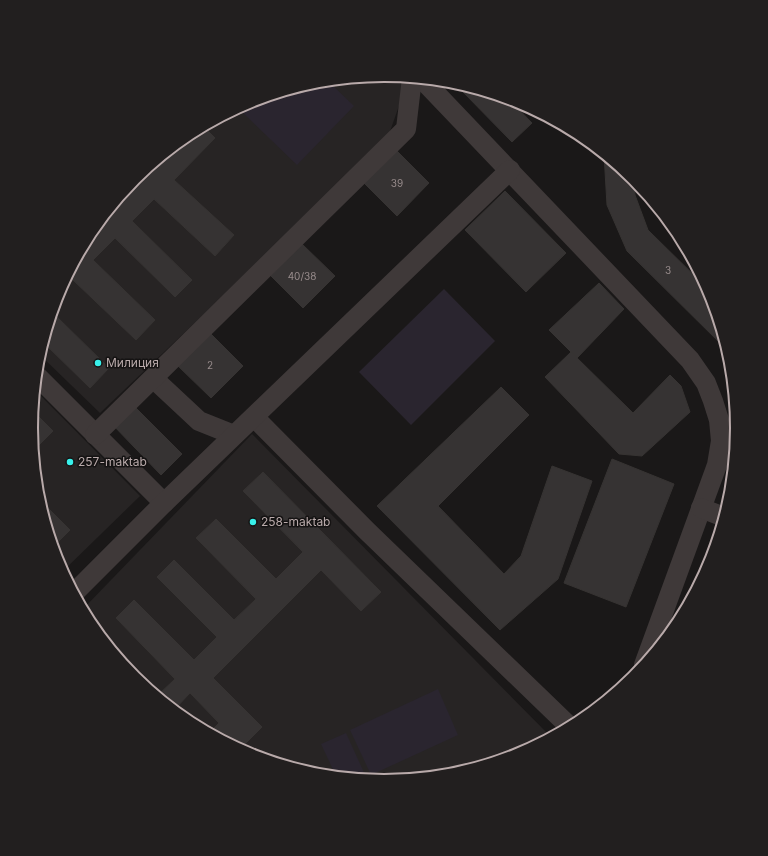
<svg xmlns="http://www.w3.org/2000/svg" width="768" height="856" font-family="Inter,sans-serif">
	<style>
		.built { fill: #272424 }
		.green { fill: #2a252f }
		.building { fill: #363333; stroke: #363332 }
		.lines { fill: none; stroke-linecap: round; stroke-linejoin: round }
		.minor { stroke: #3f3939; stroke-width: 20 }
		.poi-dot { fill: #38f1eb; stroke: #151313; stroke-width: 1.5 }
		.labels { text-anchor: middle; stroke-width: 3; stroke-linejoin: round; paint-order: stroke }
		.number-label { font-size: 10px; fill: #988c8c }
		.poi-label { font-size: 12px; fill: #b9aaaa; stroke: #151313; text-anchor: start }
		.rim { fill: none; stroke: #b9aaaa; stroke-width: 2 }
	</style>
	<rect width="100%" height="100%" fill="#1a1818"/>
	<g class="built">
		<polygon points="384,75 405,77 408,80 387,140 100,413 39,354 58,293 91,232 135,178 188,134 249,102 315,82"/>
		<polygon points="35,390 140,496 62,572 58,563 38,497 31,428"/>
		<polygon points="252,434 548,734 544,741 519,754 453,774 384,781 315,774 249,754 188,721 134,677 90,624 83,609"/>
	</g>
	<g class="green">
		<polygon points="328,81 354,106 297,165 238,108 249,102 315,82"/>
		<polygon points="444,289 495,341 411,425 359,372"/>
		<polygon points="438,689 458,735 371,775 350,730"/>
		<polygon points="346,733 367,779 365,779 336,776 321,744"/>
	</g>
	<g class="building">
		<polygon points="465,86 508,98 532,123 512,142 461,90"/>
		<polygon points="203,126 215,138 174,180 234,235 215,256 154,199 132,221 192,280 175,297 115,238 93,260 155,320 136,340 73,280 57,295 58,293 91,232 113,205 136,182 133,180 135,178 188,134"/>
		<polygon points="396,150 429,183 397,216 364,183"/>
		<polygon points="604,154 634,179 635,195 648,230 709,290 728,351 627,251 607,205"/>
		<polygon points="505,191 566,253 526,292 465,230"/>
		<polygon points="301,243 335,276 303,308 270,275"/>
		<polygon points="599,283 624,309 577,358 549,330"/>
		<polygon points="52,312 109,368 90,388 43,342"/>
		<polygon points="209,332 243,366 211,398 177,365"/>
		<polygon points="571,352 633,413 670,375 681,386 690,412 642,456 619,454 545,377"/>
		<polygon points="501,387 529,415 438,506 504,574 521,556 552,466 592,481 558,579 500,630 377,506"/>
		<polygon points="131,403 182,454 161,475 111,423"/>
		<polygon points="33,411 53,431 33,451 31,428"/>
		<polygon points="612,459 674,484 626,607 564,583"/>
		<polygon points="263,472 381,592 361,611 321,570 213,678 262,727 240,749 209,733 219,723 190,693 174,710 157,696 175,679 116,618 134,600 194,660 217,637 157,577 174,560 234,620 256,599 196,538 216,519 276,579 303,552 243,491"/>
		<polygon points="38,498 70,530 53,547"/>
		<polygon points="715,535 718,536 710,563 693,595"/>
	</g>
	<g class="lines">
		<g class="minor">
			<polyline points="422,79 690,360 706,383 713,401 719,420 721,441 717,465 644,665"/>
			<polyline points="36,375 164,503"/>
			<polyline points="154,379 199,421 234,435"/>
			<polyline points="254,417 367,531 570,727"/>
			<polyline points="95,435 406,129 412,78"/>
			<polyline points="701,508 724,517"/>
			<polyline points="74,593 164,503 510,170"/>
		</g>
	</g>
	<g class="poi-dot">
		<circle cx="98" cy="363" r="4"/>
		<circle cx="70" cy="462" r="4"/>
		<circle cx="253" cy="522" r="4"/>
	</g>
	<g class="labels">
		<g class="number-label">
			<text x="397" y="187">39</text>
			<text x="668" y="274">3</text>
			<text x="302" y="280">40/38</text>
			<text x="210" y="369">2</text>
		</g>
		<g class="poi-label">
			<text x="106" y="367">Милиция</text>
			<text x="78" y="466">257-maktab</text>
			<text x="261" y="526">258-maktab</text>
		</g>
	</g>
	<path d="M0 0H768V856H0ZM38 428a346 346 0 1 1 692 0a346 346 0 1 1-692 0Z" fill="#221f1f" fill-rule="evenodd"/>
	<path class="rim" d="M38 428a346 346 0 1 1 692 0a346 346 0 1 1-692 0Z"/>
</svg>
